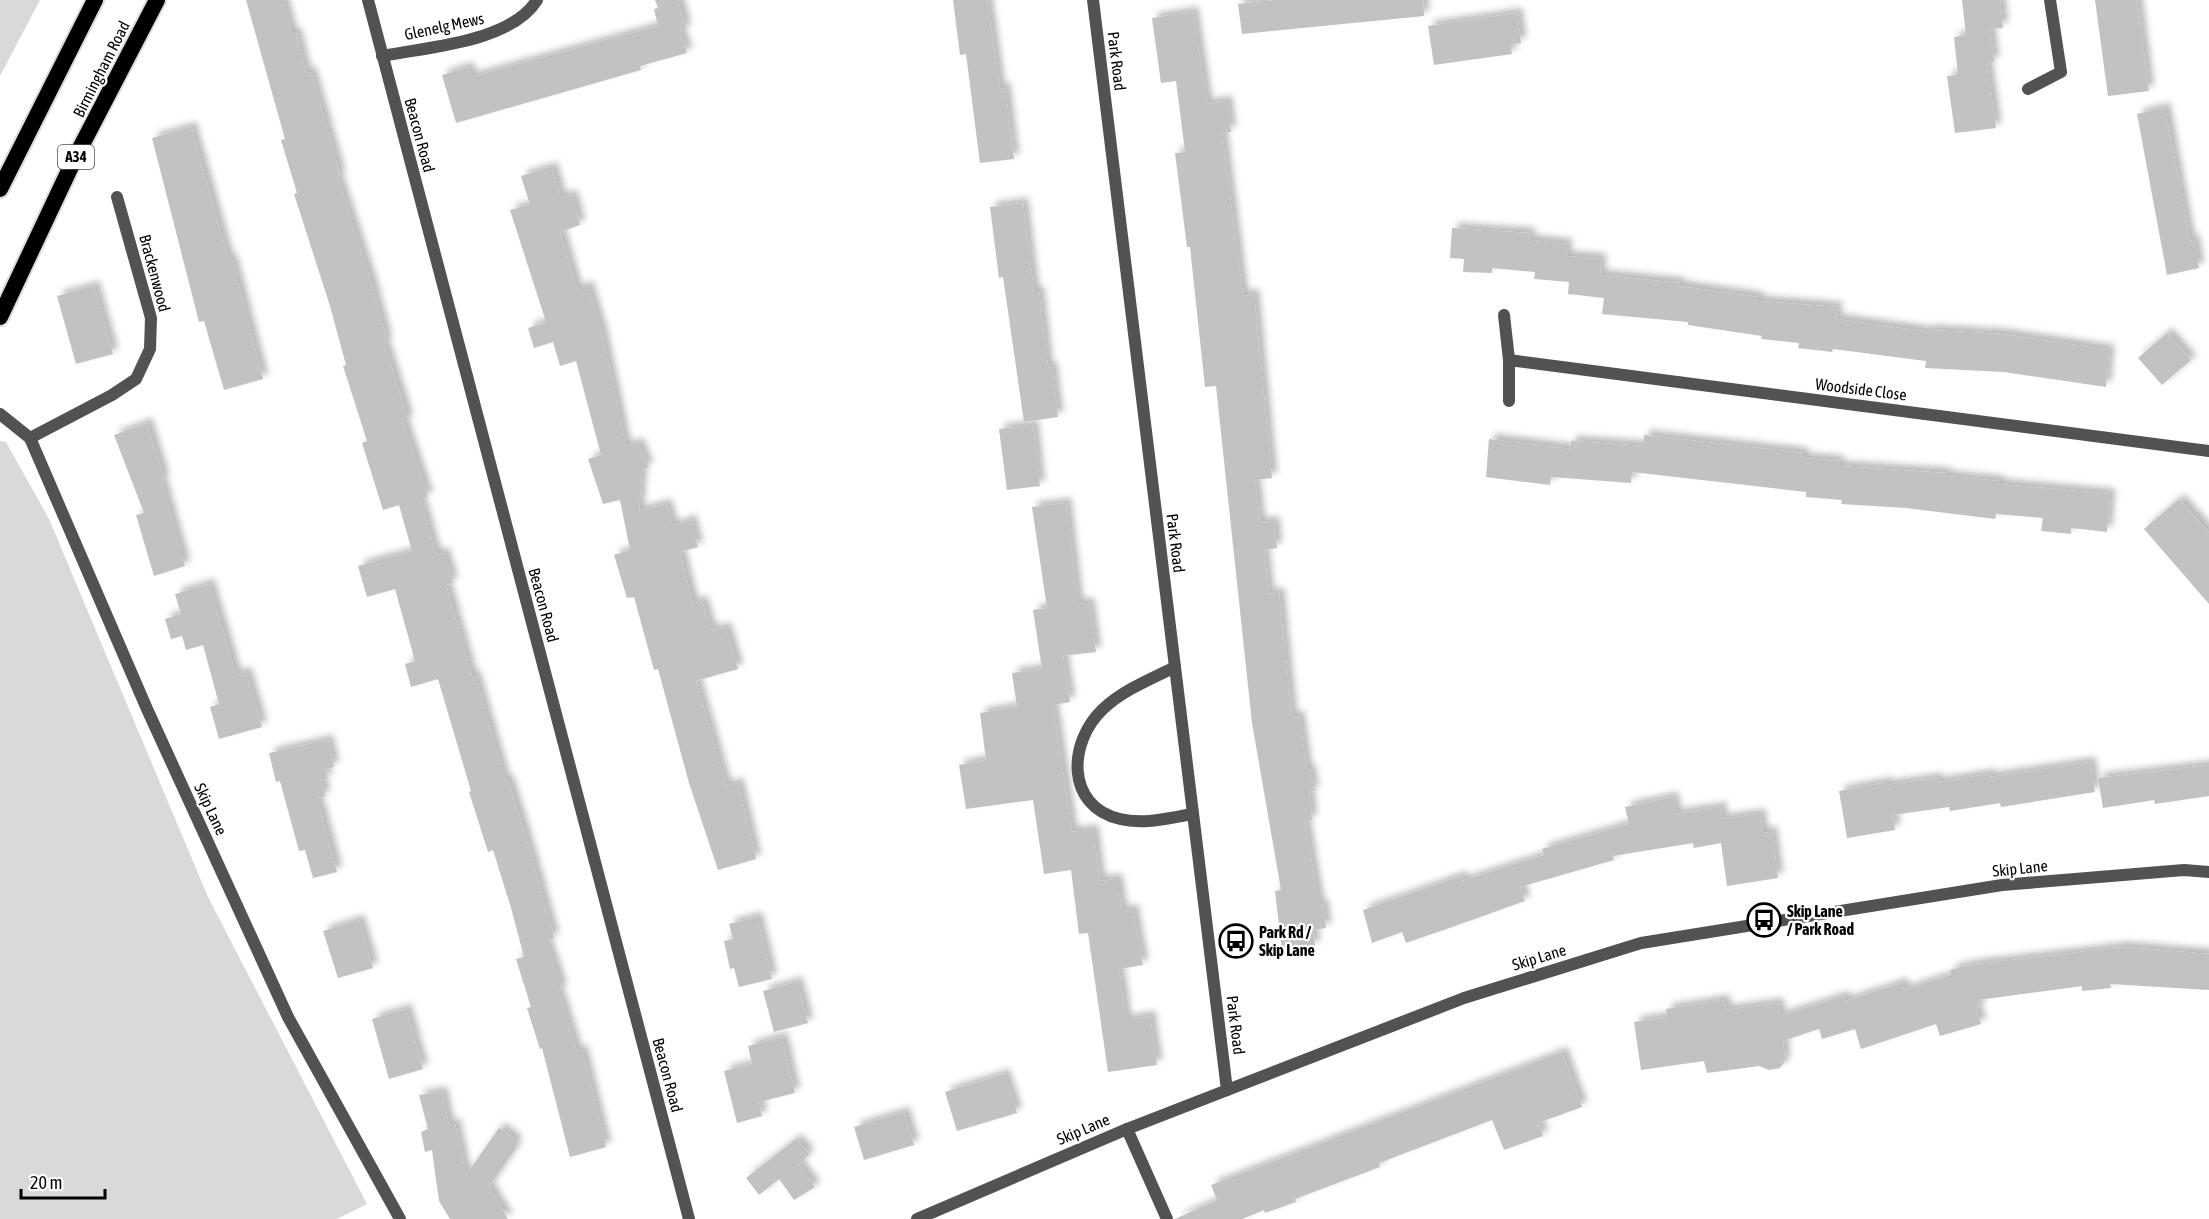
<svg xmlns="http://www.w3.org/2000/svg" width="2209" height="1219" font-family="'Asap Condensed',sans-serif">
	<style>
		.green { fill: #d9d9d9 }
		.building { fill: #c2c2c2; filter: url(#shadow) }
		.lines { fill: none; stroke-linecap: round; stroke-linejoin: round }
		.trunk-casing { stroke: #dbdbdb; stroke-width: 20 }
		.service { stroke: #525252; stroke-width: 12 }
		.minor { stroke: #525252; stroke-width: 12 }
		.trunk { stroke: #000; stroke-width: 16 }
		.labels { text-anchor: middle; stroke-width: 4.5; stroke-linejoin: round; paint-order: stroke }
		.shield { fill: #fff; stroke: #4c4c4c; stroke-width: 1.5 }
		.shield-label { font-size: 15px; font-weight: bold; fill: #000 }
		.street-label { font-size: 16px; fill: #000; stroke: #fff }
		.poi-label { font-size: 16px; font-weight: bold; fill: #000; stroke: #fff; text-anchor: start }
	</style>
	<defs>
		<filter id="shadow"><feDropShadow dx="5.5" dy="-5.5" stdDeviation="3" flood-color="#0004"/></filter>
	</defs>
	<rect width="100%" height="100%" fill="#fff"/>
	<g class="green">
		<polygon points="0,0 40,0 0,76"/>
		<polygon points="0,441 6,442 49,519 208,897 367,1204 337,1219 0,1219"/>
	</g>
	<g class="building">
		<polygon points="246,0 283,0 292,34 296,33 306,73 311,72 340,175 337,176 372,285 387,342 384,343 408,420 403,422 428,497 420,499 436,555 444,553 453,583 446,585 472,677 475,676 505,781 508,780 527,841 554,938 546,941 562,989 558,991 577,1052 582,1050 606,1147 570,1157 542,1048 540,1049 527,1008 531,1007 516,959 524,957 511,908 493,850 488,852 469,792 471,791 438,679 411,687 405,664 415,661 395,589 367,597 358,566 412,551 399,505 383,510 362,443 367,441 343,366 346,365 330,306 294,194 297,193 281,140 285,139"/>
		<polygon points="655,0 678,0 686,29 680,31 687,53 640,66 641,70 456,123 442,75 468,67 471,77 658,26 654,9 658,8"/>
		<polygon points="953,0 987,0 1000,89 1005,88 1014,159 980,163 966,54 960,55"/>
		<polygon points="1275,0 1423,0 1424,16 1242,34 1238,4"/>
		<polygon points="1962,0 2000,0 2003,28 1990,29 1994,62 1987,63 1996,128 1955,133 1947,76 1958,75 1954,37 1966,35"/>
		<polygon points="2095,0 2137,0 2149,91 2108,96"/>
		<polygon points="1193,12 1207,104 1227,101 1231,132 1222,133 1243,296 1254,294 1272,478 1255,480 1260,523 1274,522 1277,548 1264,550 1269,594 1279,593 1292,717 1299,716 1307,770 1310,770 1314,791 1309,792 1312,820 1305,821 1319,905 1323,904 1326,928 1313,930 1315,946 1282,950 1275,891 1281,890 1252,723 1216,386 1205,387 1190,247 1187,247 1175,153 1185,152 1176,81 1161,83 1152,18"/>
		<polygon points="1517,13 1521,43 1510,45 1512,54 1434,65 1428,26"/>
		<polygon points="2165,108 2190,241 2194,240 2199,268 2167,275 2137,114"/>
		<polygon points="191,127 229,261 232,260 263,379 224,390 204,321 199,322 152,138"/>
		<polygon points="552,167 561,198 572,195 580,225 560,232 577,290 588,286 602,333 626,447 638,443 648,467 642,470 639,511 666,504 673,526 691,520 698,547 680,552 693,604 702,601 711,630 726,628 738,669 696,681 726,786 738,783 756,859 718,870 689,783 658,669 654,670 634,597 627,598 614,555 630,550 620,500 603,504 588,459 601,455 576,361 560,366 553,342 534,348 528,328 546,322 510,210 530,205 521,176"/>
		<polygon points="1023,203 1034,292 1039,292 1048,368 1052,367 1058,417 1024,422 1003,277 999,278 990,207"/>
		<polygon points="1452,228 1530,233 1529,240 1567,244 1566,256 1601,259 1600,275 1680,283 1679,286 1758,297 1758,301 1837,307 1836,319 1929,332 1929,330 2002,334 2109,350 2106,387 2004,372 1925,368 1926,361 1833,349 1832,352 1798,348 1799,343 1761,339 1762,336 1688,325 1688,322 1602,314 1604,298 1568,294 1569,282 1534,279 1535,272 1492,268 1492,273 1463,272 1464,259 1450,258"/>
		<polygon points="94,286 113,354 76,364 57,296"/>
		<polygon points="2167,333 2191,360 2162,385 2138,358"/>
		<polygon points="147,423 164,479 161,480 185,566 154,576 136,515 144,513 114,435"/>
		<polygon points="1033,425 1040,486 1007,490 999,429"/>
		<polygon points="1644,435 1803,453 1803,458 1839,461 1838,466 1946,473 1946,476 1999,481 1998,484 2110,494 2107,532 2071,528 2071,534 2041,531 2043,518 1996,514 1995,519 1906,508 1841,504 1842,500 1806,497 1806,492 1632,472 1631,483 1551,477 1550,485 1486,477 1489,439 1570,449 1571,441 1643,446"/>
		<polygon points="2179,499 2209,533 2209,604 2144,529"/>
		<polygon points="1066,503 1078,604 1089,603 1096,652 1063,656 1070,702 1053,705 1072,832 1093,830 1100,881 1117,879 1122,911 1133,910 1143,965 1119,969 1126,1020 1150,1016 1157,1065 1108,1072 1088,933 1079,934 1071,870 1044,874 1033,800 966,809 959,765 986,760 980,713 1017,707 1012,673 1042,669 1033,610 1047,608 1032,507"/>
		<polygon points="209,584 236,675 246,672 262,727 219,739 210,707 219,704 203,645 186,650 182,636 171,639 165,619 181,614 175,594"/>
		<polygon points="328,740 334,767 325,769 327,779 321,780 325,796 317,798 337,872 313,878 305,850 299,851 280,781 276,782 269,753"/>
		<polygon points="2090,762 2095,792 2001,807 2000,803 1950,811 1949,807 1893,815 1895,830 1847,838 1839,791 1887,782 1887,785 1937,778 1938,782 1989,774 1990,777"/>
		<polygon points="2209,765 2209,796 2155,804 2154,800 2103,808 2098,778"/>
		<polygon points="1673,797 1676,814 1721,807 1722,819 1760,814 1763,833 1772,832 1778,878 1727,886 1721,843 1694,848 1693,843 1613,856 1614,860 1520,887 1525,901 1455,926 1406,943 1402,932 1372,943 1363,910 1461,876 1462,881 1544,855 1542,849 1629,824 1625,807"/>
		<polygon points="757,917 772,979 739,987 734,968 730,969 724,941 733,939 729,924"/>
		<polygon points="359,920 373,968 338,978 323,931"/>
		<polygon points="2123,947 2209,954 2209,990 2110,984 2111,988 2082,991 2082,986 1978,1000 1980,1007 1976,1008 1981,1024 1940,1036 1936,1024 1861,1049 1855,1029 1822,1039 1819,1029 1783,1041 1785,1061 1780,1068 1769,1070 1759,1066 1707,1073 1704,1061 1641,1070 1634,1022 1667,1017 1666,1009 1724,1000 1726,1010 1778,1003 1780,1016 1844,996 1845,1001 1902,983 1904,990 1951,975 1950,970 1969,965"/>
		<polygon points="797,982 808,1023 774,1032 763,991"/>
		<polygon points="406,1009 423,1069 389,1079 372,1019"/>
		<polygon points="782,1037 795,1093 759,1102 762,1116 737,1123 724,1071 752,1064 748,1046"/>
		<polygon points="1562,1052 1582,1107 1538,1123 1543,1136 1504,1150 1492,1120 1379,1163 1380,1167 1295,1199 1296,1202 1265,1213 1264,1210 1242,1219 1175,1219 1217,1200 1211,1185"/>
		<polygon points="1004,1074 1017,1113 957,1131 945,1092"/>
		<polygon points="442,1092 449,1125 455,1124 466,1175 499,1128 515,1139 515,1149 489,1187 508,1219 450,1219 439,1201 432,1150 425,1152 421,1132 428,1129 419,1095"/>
		<polygon points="904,1112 914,1145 864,1160 854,1127"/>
		<polygon points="796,1139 809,1154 799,1165 815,1187 794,1200 779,1179 759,1195 746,1178"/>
	</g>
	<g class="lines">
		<g class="trunk-casing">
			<g id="trunk">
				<polyline points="0,189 95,0"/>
				<polyline points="0,317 74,160 157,0"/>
			</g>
		</g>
		<path class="service" d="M 1175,667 C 1151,679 1123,690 1103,709 C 1068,742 1065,806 1120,819 C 1144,825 1168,818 1193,814"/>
		<g class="minor">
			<polyline points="368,0 689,1219"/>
			<polyline points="1093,0 1227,1090"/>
			<path d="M 382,56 C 428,47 511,42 537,0"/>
			<polyline points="2028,89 2061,72 2050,0"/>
			<polyline points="1504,315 1509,360 1509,401"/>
			<polyline points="1509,360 2209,451"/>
			<polyline points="0,414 30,438 147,709 288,1017 400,1219"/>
			<polyline points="30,438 112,395 136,379 150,349 151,318 117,197"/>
			<polyline points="1127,1129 1167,1219"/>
			<polyline points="917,1219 1127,1129 1464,998 1641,943 2002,885 2184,870 2209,872"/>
		</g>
		<use href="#trunk" class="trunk"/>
	</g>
	<defs>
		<g id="bus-ring" transform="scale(1.725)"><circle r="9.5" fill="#fff" stroke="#000" stroke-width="1.5"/><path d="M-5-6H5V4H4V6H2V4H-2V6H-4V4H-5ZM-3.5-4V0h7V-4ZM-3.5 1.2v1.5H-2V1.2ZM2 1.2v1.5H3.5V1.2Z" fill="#000"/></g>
	</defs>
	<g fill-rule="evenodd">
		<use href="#bus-ring" x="1764" y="920"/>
		<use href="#bus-ring" x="1236" y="941"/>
	</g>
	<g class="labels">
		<rect class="shield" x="58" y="145" width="36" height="24" rx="4.5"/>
		<g class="shield-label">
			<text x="76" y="162">A34</text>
		</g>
		<g class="street-label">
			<text transform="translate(444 26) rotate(-12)" y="6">Glenelg Mews</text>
			<text transform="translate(1117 61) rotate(83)" y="6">Park Road</text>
			<text transform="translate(101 69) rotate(-63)" y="6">Birmingham Road</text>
			<text transform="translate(420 135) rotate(75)" y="6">Beacon Road</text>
			<text transform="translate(155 273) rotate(75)" y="6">Brackenwood</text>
			<text transform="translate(1861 389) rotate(7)" y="6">Woodside Close</text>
			<text transform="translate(1176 543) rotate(83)" y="6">Park Road</text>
			<text transform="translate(544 605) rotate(75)" y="6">Beacon Road</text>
			<text transform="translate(211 809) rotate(65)" y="6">Skip Lane</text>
			<text transform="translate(2020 868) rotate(-6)" y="6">Skip Lane</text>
			<text transform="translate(1539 957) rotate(-17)" y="6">Skip Lane</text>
			<text transform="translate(1236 1025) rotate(83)" y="6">Park Road</text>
			<text transform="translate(668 1075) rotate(75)" y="6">Beacon Road</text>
			<text transform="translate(1083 1129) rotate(-23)" y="6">Skip Lane</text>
		</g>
		<g class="poi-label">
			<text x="1787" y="917">Skip Lane<tspan x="1787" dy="18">/ Park Road</tspan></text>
			<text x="1259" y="938">Park Rd /<tspan x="1259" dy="18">Skip Lane</tspan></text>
		</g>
	</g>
	<path d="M21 1189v9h84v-9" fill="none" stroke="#000000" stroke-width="3"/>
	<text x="30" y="1189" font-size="18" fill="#000000" stroke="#ffffff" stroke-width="4.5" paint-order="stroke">20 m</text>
</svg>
